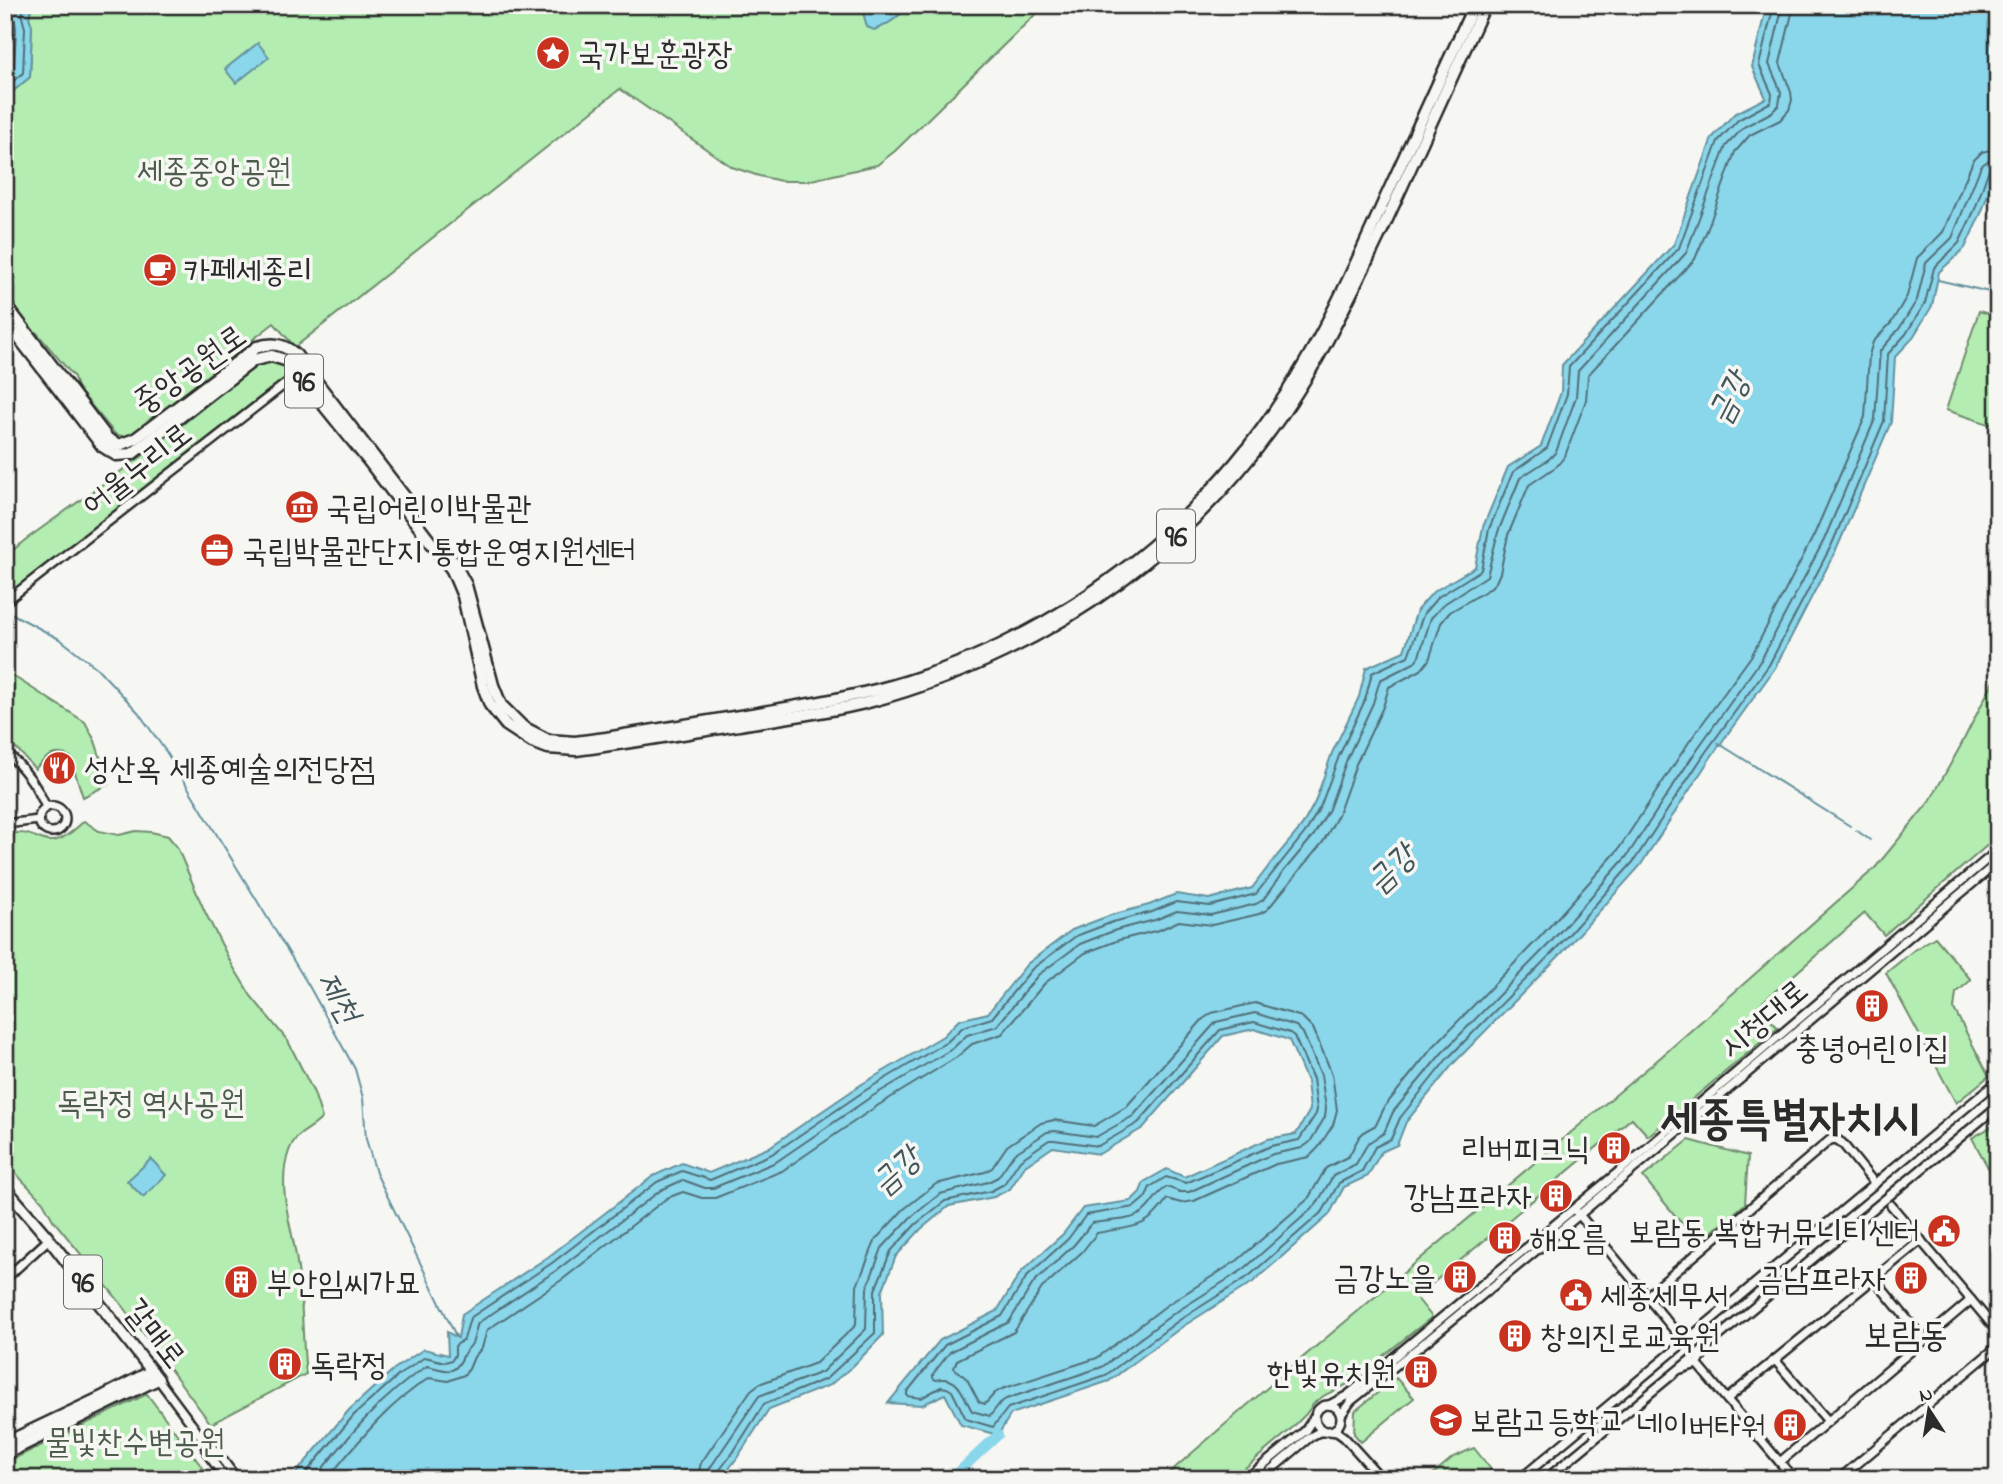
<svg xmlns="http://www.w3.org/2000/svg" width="2003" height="1484" font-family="'Indie Flower','Poor Story',sans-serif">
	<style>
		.green { fill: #b3edb1; stroke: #6f8c6e; stroke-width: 2 }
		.water { fill: #8ad6eb; stroke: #64929e; stroke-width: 2 }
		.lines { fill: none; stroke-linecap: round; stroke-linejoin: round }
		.shore { stroke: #516f78; stroke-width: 2 }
		.stream { stroke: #64929e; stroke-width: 2 }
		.river { stroke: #8ad6eb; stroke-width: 10 }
		.minor-casing { stroke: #2b2b2b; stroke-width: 12 }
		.major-casing { stroke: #2b2b2b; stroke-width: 15 }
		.minor { stroke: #f6f6f2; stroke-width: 7 }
		.major { stroke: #f6f6f2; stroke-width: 10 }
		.labels { text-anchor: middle; stroke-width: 7; stroke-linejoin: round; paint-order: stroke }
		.shield { fill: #f6f6f2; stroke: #686867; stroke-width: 2 }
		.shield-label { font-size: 30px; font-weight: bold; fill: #2b2b2b }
		.poi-label { font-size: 32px; fill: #2b2b2b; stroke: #f6f6f2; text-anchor: start }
		.park-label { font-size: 32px; fill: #4d5c4c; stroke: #f6f6f2 }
		.street-label { font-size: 32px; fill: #2b2b2b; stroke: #f6f6f2 }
		.water-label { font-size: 33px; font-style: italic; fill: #43565b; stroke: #f6f6f2 }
		.quarter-label { font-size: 35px; fill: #2b2b2b; stroke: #f6f6f2 }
		.town-label { font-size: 46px; font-weight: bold; fill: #2b2b2b; stroke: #f6f6f2 }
	</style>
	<rect width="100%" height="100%" fill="#f6f6f2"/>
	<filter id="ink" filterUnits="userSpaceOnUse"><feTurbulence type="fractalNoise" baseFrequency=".0143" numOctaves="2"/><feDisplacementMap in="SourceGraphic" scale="14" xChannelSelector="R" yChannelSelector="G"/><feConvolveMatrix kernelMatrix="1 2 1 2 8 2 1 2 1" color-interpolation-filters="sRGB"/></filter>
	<g filter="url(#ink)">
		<g class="green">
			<polygon points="32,5 1045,5 895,151 877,165 807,181 781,181 759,176 732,167 620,89 295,347 274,323 128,438 115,434 77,388 74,377 37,333 27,327 5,294 5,98 30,77 32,26 29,17"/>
			<polygon points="1979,311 1998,317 1998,427 1946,410"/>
			<polygon points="271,362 280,364 293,373 5,598 5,557 25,540 156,446 247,372 259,365"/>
			<path d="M 5,671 L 85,722 L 95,741 L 109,784 L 83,797 L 70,757 C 54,749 46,757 35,769 L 18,750 L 5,742 Z"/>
			<polygon points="1998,672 1998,836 1884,935 1865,913 1758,1006 1778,1028 1648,1136 1632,1118 1416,1297 1432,1317 1346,1385 1325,1395 1314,1403 1306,1414 1289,1431 1232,1479 1162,1479 1289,1369 1662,1056 1875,868 1930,801 1960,747"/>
			<path d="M 84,821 L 99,831 L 119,835 L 136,831 L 151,832 L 168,836 L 177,847 L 205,912 L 231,963 L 251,996 L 288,1041 L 314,1093 L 322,1118 C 309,1132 296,1131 289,1151 C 276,1187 292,1226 297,1262 C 303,1299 302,1337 306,1374 L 211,1424 L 123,1306 L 53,1220 L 43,1202 L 5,1162 L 5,835 C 44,824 41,863 84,821 Z"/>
			<polygon points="1935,937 1971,980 1956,993 1954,1009 1989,1076 1956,1103 1886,973 1914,950"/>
			<polygon points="1998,1123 1998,1186 1972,1138"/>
			<polygon points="1689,1140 1748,1156 1745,1204 1698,1243 1643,1177"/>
			<polygon points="1396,1378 1414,1398 1361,1442 1354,1434 1355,1411"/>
			<polygon points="147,1394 211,1479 5,1479 5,1463"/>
			<polygon points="1474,1448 1497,1477 1494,1479 1427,1479 1453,1457"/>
		</g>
		<g class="water">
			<polygon points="5,5 32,5 29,17 32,26 30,77 5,98"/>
			<path d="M 861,5 L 909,5 C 899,17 889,25 874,30 L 867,27 Z"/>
			<polygon points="1768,5 1998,5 1998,166 1982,211 1965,248 1939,272 1932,306 1912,339 1895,357 1891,422 1838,546 1775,668 1711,757 1640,866 1561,954 1453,1064 1406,1122 1397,1145 1381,1152 1368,1176 1344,1187 1329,1215 1253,1282 1182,1327 1109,1381 1011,1414 998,1435 961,1425 945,1394 922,1405 888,1403 940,1340 997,1311 1021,1272 1063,1234 1083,1208 1131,1201 1140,1192 1144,1182 1167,1169 1184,1177 1268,1139 1296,1134 1310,1110 1307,1081 1289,1040 1254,1029 1223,1036 1143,1128 1099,1154 1053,1147 1025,1166 1010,1189 994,1197 949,1206 921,1229 896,1256 882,1292 883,1335 853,1366 830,1385 769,1409 737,1458 721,1479 291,1479 349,1410 394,1369 424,1349 448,1355 447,1332 458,1338 462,1314 548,1257 653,1176 682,1163 709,1173 768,1148 862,1084 943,1036 959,1020 988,1013 1027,964 1072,930 1111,915 1149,905 1176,894 1209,899 1252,888 1271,863 1302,826 1315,802 1332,753 1359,697 1366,668 1404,651 1417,610 1433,592 1475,567 1483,527 1508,467 1541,446 1561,392 1562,365 1674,244 1712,138 1734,114 1766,98 1752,67 1765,12"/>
			<polygon points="258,43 269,57 236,83 225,69"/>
			<polygon points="151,1159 166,1175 143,1197 127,1181"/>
		</g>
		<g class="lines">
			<g class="shore">
				<polyline points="5,77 14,68 16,28 14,16 16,5"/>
				<polyline points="5,88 23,73 25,28 22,17 24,5"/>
				<polyline points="301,1479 354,1415 399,1375 425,1357 445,1362 452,1360 455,1355 455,1346 464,1339 470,1318 552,1263 657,1182 682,1171 710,1180 772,1154 866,1090 947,1042 963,1027 992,1018 1032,969 1076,936 1113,922 1152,912 1176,902 1210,906 1256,894 1307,830 1321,805 1339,756 1365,700 1372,673 1408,656 1424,613 1438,597 1481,570 1489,529 1513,472 1547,448 1567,394 1569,367 1679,248 1718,141 1738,120 1771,102 1772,94 1759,65 1774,5"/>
				<path d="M 314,1479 C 348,1437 381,1396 427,1366 C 448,1370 454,1378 464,1354 C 466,1349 467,1351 471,1345 C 475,1339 475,1330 478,1323 L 557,1270 L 661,1190 L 683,1180 L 705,1188 L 713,1188 L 776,1162 L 871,1097 L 952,1049 L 967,1035 L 997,1026 L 1038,975 L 1080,944 L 1116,930 L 1155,920 L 1177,911 L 1211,915 L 1256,904 L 1263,900 L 1283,872 L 1314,835 L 1329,809 L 1347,759 L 1373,703 L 1380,680 L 1414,663 L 1419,656 L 1431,618 L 1444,604 L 1487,576 L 1498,532 L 1520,478 L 1549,459 L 1556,452 L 1576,397 L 1578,371 L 1686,253 L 1726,146 L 1744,127 L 1772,112 L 1779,105 L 1781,92 L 1769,64 L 1783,5"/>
				<path d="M 327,1479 C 358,1442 388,1404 429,1378 L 448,1381 L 464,1375 L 469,1369 L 474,1357 L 482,1348 L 487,1330 L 563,1279 L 667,1198 L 683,1192 L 702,1198 L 715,1198 L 782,1171 L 877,1106 L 957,1057 L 972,1044 L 1002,1034 L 1045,983 L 1085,953 L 1119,940 L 1159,930 L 1179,921 L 1212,925 L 1259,914 L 1267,910 L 1323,842 L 1338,815 L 1356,764 L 1383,707 L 1389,687 L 1421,670 L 1429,660 L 1441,623 L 1450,612 L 1489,589 L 1496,582 L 1500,573 L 1508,535 L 1529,485 L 1557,466 L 1565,456 L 1586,400 L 1588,375 L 1695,259 L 1708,228 L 1735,152 L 1750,135 L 1780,120 L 1789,110 L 1792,100 L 1791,92 L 1780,63 L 1794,5"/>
				<path d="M 697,1479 L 701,1463 L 751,1390 L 759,1384 L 816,1363 L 856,1325 L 857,1286 L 876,1239 L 904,1209 L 936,1184 L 985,1172 L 992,1168 L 1007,1146 L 1041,1123 L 1054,1120 L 1094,1126 L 1126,1107 L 1203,1019 L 1212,1013 L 1255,1003 L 1302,1017 L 1313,1028 L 1332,1074 L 1337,1110 L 1333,1125 L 1318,1148 L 1309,1157 L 1276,1164 L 1194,1201 L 1181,1203 L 1167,1199 C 1146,1231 1132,1226 1097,1233 L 1082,1252 L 1042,1288 L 1014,1332 L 957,1360 L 954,1368 L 967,1379 L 979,1402 L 985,1404 L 995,1393 L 1002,1389 L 1097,1358 L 1167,1305 L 1238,1260 L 1308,1199 L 1326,1168 L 1349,1156 L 1359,1137 L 1365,1131 L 1376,1125 L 1385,1106 L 1433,1047 L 1541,936 L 1618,850 L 1689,742 L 1752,655 L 1814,535 L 1865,417 L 1869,355 L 1873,342 L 1891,323 L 1907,296 L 1917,258 L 1943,232 L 1973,161 L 1982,152 L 1998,148"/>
				<path d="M 707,1479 L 710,1468 L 759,1396 L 822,1372 L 866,1329 L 867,1288 L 882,1248 L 910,1218 L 940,1194 L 988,1182 L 998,1177 L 1014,1154 L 1047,1132 L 1055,1131 L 1096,1137 L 1133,1116 L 1216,1022 L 1255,1013 L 1296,1026 L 1303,1033 L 1321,1075 L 1326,1108 L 1325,1117 L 1310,1142 L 1302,1148 L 1273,1154 L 1189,1192 L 1180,1192 L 1167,1187 C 1155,1194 1154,1203 1143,1212 C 1130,1222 1107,1220 1092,1223 L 1074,1245 L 1034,1282 L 1009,1322 L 950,1352 L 933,1374 L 933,1378 L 936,1380 C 958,1374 963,1395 972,1411 L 990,1416 L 1000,1403 L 1006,1399 L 1102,1367 L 1173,1314 L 1244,1269 L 1316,1205 L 1333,1176 L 1356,1164 L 1368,1143 L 1384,1133 L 1393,1112 L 1441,1054 L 1549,944 L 1627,856 L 1698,748 L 1761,660 L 1824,540 L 1875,419 L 1880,351 L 1899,329 L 1917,300 L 1926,263 L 1952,238 L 1981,166 L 1989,160 L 1998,159"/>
				<polyline points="716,1479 718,1472 732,1454 764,1404 826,1379 875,1333 875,1290 891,1251 916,1224 945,1201 991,1191 1004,1184 1020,1160 1049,1140 1054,1140 1098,1146 1138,1123 1220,1030 1254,1022 1290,1033 1294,1036 1313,1079 1317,1109 1316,1114 1299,1140 1271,1146 1186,1183 1166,1177 1150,1187 1146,1197 1134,1207 1086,1215 1068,1239 1027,1276 1002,1316 945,1345 907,1392 907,1396 921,1398 941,1387 947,1388 952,1391 966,1419 993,1427 1008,1408 1106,1375 1178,1321 1249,1276 1323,1211 1339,1183 1362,1171 1375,1147 1391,1139 1400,1118 1447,1059 1555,950 1634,861 1705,753 1769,665 1832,544 1884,421 1888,354 1906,334 1925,303 1934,268 1959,243 1975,209 1988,172 1993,168 1998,168"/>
			</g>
			<g class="stream">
				<polyline points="1938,280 1998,294"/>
				<polyline points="5,610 61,640 97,668 138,712 167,753 309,986 355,1069 363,1098 366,1139 376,1173 457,1338"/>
				<polyline points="1718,743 1850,826"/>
				<polyline points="1856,830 1870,840"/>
			</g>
			<polyline class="river" points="951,1479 998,1435"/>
			<g class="minor-casing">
				<g id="minor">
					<polyline points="5,602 298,374"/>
					<path d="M 5,752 C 24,767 37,786 46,807"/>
					<circle cx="52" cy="819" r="13"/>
					<polyline points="5,824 39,820"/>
					<polyline points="1891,1205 1998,1332"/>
					<polyline points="1577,1212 1685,1343"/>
					<polyline points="5,1263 13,1272"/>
					<polyline points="5,1279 49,1239"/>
					<polyline points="1874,1279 1925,1341"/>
					<polyline points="1647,1296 1830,1140 1836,1139 1842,1143 1875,1184"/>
					<polyline points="1775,1360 1828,1421"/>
					<polyline points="1697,1364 1794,1479"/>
					<polyline points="1681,1369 1697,1364 1708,1347"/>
					<polyline points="158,1379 202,1438 216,1451 237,1479"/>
					<polyline points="1727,1399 1921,1240"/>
					<circle cx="1328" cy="1418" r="13"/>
					<polyline points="1329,1405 1348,1395 1639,1155 1998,850"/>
					<polyline points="1341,1415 1351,1401 1434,1335 1579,1215 1998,862"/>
					<polyline points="1330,1431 1337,1432 1344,1437 1382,1479"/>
					<polyline points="203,1441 209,1456 226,1479"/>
					<polyline points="1780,1462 1971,1300"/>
					<polyline points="1246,1479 1305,1431 1315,1416"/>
					<polyline points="1260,1479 1310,1437 1319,1432 1324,1432"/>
					<polyline points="1520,1479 1998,1081"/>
					<polyline points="1546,1479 1998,1106"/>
					<polyline points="1839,1479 1998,1346"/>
				</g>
			</g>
			<g class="major-casing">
				<g id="major">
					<path d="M 5,304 L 108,439 L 119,445 L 135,439 L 257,347 C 273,342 284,344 296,355 L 411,505"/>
					<path d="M 5,320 L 102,446 L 116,455 L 132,454 L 254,360 L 272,356 L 288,361 L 367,459 L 452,570 L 463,596 L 483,686 L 490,705 L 506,725 L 532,742 L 548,748 L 576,750 C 630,743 685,733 739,725 C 781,718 824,713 865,703 C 1051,654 1210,539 1309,373 C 1337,326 1360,275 1384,226 C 1418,152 1451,79 1485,5"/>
					<path d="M 453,561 L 466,585 L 493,685 L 501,705 L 523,727 L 548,740 L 575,742 L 606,738 C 655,730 703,722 752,714 C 804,705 857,697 908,681 C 1072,631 1217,515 1303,366 C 1334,313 1359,257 1384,201 C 1414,136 1444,71 1474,5"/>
					<polyline points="5,1188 49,1239 158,1379 5,1454"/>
					<polyline points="5,1443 104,1396 152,1371"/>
				</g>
			</g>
			<use href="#minor" class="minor"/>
			<use href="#major" class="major"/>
		</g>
	</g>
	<defs>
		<g id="sight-disc" transform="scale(1.75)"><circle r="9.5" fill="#c8321e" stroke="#f6f6f2"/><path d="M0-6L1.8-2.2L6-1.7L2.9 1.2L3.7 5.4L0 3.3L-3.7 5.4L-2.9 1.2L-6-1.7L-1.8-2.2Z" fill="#fff"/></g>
		<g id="cafe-disc" transform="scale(1.75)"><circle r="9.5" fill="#c8321e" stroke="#f6f6f2"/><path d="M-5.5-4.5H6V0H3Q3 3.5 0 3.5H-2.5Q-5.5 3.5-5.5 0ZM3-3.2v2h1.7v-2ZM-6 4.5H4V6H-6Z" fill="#fff"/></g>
		<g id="museum-disc" transform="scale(1.75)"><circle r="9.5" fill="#c8321e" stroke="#f6f6f2"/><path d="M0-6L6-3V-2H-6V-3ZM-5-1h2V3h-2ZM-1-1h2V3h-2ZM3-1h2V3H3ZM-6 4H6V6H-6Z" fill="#fff"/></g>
		<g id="office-disc" transform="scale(1.75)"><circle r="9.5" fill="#c8321e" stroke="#f6f6f2"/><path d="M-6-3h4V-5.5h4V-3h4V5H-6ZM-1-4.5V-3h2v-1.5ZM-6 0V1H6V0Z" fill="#fff"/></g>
		<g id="restaurant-disc" transform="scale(1.75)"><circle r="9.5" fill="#c8321e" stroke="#f6f6f2"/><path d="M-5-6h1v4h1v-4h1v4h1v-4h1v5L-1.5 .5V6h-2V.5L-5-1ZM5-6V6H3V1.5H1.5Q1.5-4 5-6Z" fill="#fff"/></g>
		<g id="building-disc" transform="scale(1.75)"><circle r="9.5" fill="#c8321e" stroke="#f6f6f2"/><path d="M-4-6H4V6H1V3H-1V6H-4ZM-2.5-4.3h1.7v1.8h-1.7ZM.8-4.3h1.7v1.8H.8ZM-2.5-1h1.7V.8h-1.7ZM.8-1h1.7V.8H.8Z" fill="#fff"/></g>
		<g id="civic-disc" transform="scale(1.75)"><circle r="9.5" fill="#c8321e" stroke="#f6f6f2"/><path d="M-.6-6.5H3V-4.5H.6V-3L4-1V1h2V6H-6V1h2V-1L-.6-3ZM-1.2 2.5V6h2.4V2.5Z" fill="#fff"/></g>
		<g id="school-disc" transform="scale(1.75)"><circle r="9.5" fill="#c8321e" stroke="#f6f6f2"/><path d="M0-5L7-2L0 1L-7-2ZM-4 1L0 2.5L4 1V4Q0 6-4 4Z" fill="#fff"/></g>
	</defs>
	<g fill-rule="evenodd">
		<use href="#sight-disc" x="553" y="53"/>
		<use href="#cafe-disc" x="160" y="270"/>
		<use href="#museum-disc" x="302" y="507"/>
		<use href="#office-disc" x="217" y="550"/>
		<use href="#restaurant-disc" x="59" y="768"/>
		<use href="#building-disc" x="1872" y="1006"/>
		<use href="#building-disc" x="1614" y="1148"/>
		<use href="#building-disc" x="1556" y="1196"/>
		<use href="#civic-disc" x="1944" y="1231"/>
		<use href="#building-disc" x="1505" y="1238"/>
		<use href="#building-disc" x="1460" y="1277"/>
		<use href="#building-disc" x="1911" y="1278"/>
		<use href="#building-disc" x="241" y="1282"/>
		<use href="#civic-disc" x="1576" y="1295"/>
		<use href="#building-disc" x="1515" y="1336"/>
		<use href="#building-disc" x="285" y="1364"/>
		<use href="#building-disc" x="1421" y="1372"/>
		<use href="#school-disc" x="1446" y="1420"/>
		<use href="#building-disc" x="1790" y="1425"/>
	</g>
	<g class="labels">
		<g class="shield">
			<rect x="285" y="354.5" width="38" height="53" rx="5"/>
			<rect x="1157" y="509.5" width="38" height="53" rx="5"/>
			<rect x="64" y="1255.5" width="38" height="53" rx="5"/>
		</g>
		<g class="shield-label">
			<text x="304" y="391">96</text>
			<text x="1176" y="546">96</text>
			<text x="83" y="1292">96</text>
		</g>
		<g class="poi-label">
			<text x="578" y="64">국가보훈광장</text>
			<text x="184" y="281">카페세종리</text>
			<text x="326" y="518">국립어린이박물관</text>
			<text x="242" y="561">국립박물관단지 통합운영지원센터</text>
			<text x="84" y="779">성산옥 세종예술의전당점</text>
			<text x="1872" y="1058" text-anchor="middle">충녕어린이집</text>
			<text x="1590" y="1159" text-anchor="end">리버피크닉</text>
			<text x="1532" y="1207" text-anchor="end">강남프라자</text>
			<text x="1920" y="1242" text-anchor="end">보람동 복합커뮤니티센터</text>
			<text x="1530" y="1249">해오름</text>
			<text x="1436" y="1288" text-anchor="end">금강노을</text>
			<text x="1886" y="1289" text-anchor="end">금남프라자</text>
			<text x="266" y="1293">부안임씨가묘</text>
			<text x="1600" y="1306">세종세무서</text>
			<text x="1540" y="1347">창의진로교육원</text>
			<text x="310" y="1375">독락정</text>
			<text x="1396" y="1383" text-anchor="end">한빛유치원</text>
			<text x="1470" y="1431">보람고등학교</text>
			<text x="1766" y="1436" text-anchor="end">네이버타워</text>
		</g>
		<g class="park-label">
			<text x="214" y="181">세종중앙공원</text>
			<text x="151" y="1113">독락정 역사공원</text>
			<text x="135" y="1452">물빛찬수변공원</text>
		</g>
		<g class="street-label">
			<text transform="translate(189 368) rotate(-35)" y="11">중앙공원로</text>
			<text transform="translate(136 468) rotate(-38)" y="11">어울누리로</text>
			<text transform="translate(1763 1018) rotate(-40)" y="11">시청대로</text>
			<text transform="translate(156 1333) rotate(52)" y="11">갈매로</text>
		</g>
		<g class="water-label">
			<text transform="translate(1727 397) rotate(-63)" y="12">금강</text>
			<text transform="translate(1390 867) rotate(-43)" y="12">금강</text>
			<text transform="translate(340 996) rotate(60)" y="12">제천</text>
			<text transform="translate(895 1169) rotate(-42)" y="12">금강</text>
		</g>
		<g class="quarter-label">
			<text x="1906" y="1346">보람동</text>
		</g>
		<g class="town-label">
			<text x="1790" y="1133">세종특별자치시</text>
		</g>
	</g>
	<rect width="2003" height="1484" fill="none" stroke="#f6f6f2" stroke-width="28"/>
	<rect x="14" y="14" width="1975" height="1456" fill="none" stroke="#2b2b2b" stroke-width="2.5" filter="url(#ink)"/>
	<g transform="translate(1929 1410) rotate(348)" stroke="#f6f6f2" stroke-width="5" paint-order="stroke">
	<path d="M0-5L12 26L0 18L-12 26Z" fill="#2b2b2b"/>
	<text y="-10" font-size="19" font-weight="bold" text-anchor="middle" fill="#2b2b2b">N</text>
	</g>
</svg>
